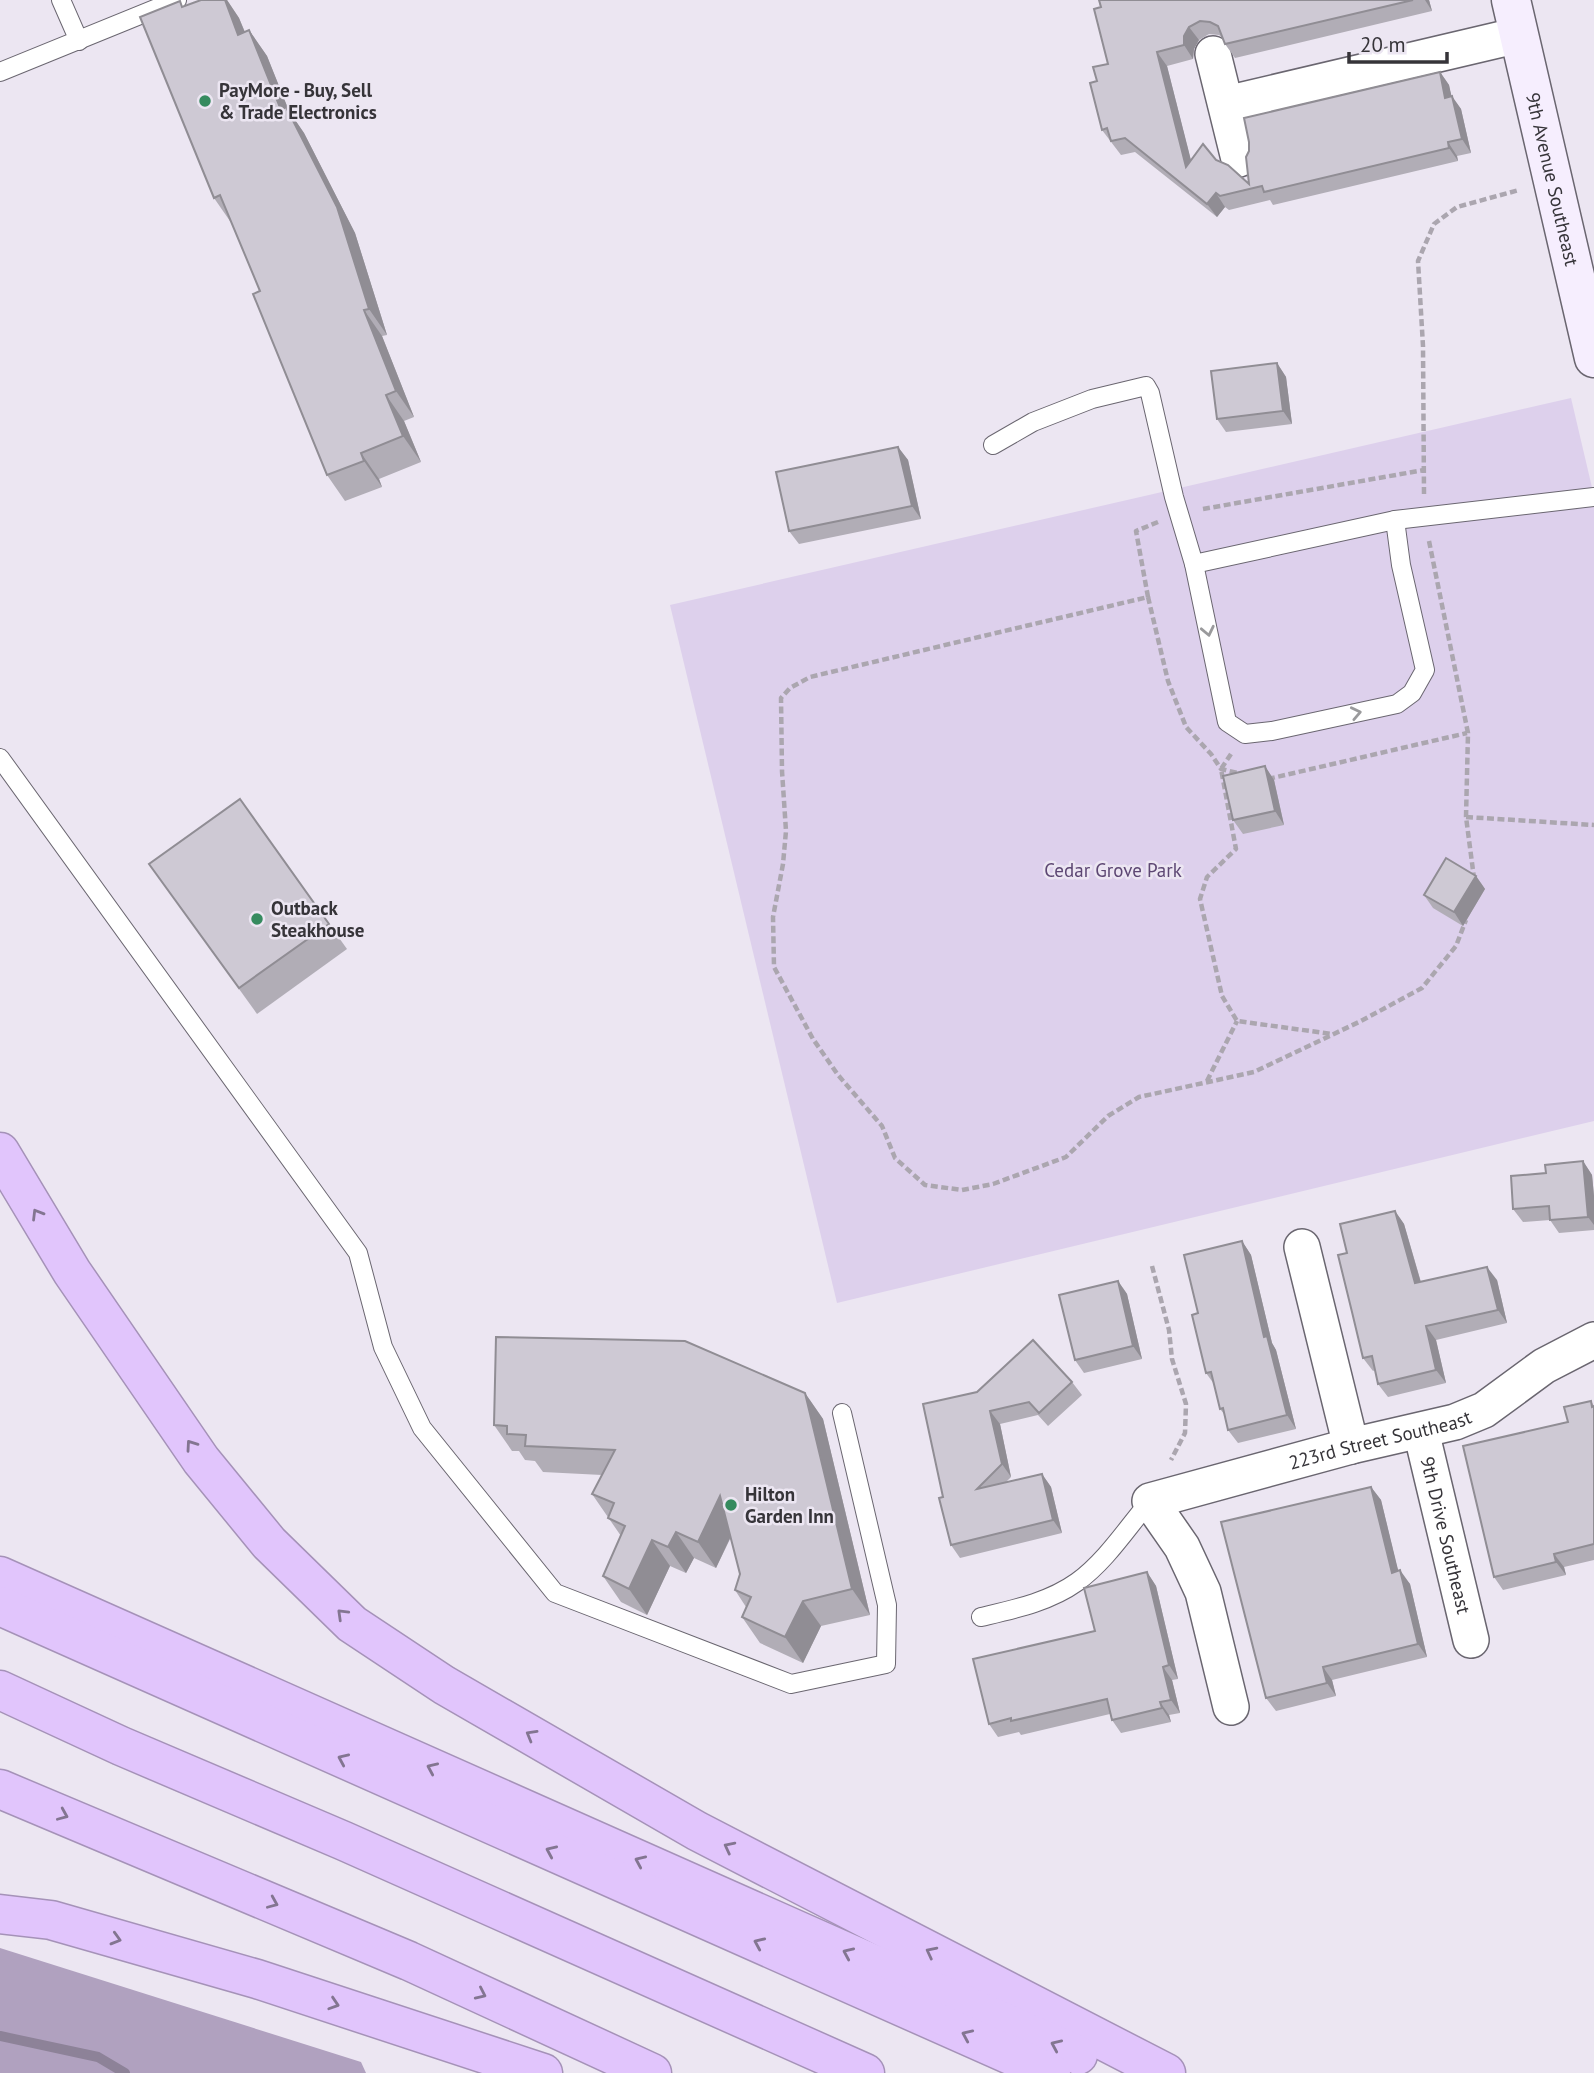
<svg xmlns="http://www.w3.org/2000/svg" width="1594" height="2073" font-family="'PT Sans',sans-serif">
	<style>
		.green { fill: #ddd0ec }
		.forest { fill: #b0a1bf }
		.lines { fill: none; stroke-linecap: round; stroke-linejoin: round }
		.stream { stroke: #8d8298; stroke-width: 10 }
		.service-casing { stroke: #6a6670; stroke-width: 20 }
		.minor-casing { stroke: #6a6670; stroke-width: 38 }
		.secondary-casing { stroke: #6a6670; stroke-width: 41 }
		.motorway-casing { stroke: #a592b8; stroke-width: 41 }
		.path { stroke: #aba6af; stroke-width: 4.5; stroke-dasharray: 7 3.5; stroke-linecap: butt }
		.service { stroke: #fff; stroke-width: 18 }
		.minor { stroke: #fff; stroke-width: 35 }
		.secondary { stroke: #f6eefe; stroke-width: 38 }
		.motorway { stroke: #e1c5fc; stroke-width: 38 }
		.wall { fill: #b1adb6 }
		.shaded-wall { fill: #908d94 }
		.building { fill: #cec9d4; stroke: #908d94; stroke-width: 2 }
		.oneway { stroke: #9a9a9c }
		.oneway2 { stroke: #837591 }
		.poi-dot { fill: #368b5f; stroke: #ece6f2; stroke-width: 2.5 }
		.labels { text-anchor: middle; stroke-width: 5; stroke-linejoin: round; paint-order: stroke }
		.poi-label { font-size: 19px; font-weight: bold; fill: #363439; stroke: #ece6f2; text-anchor: start }
		.street-label { font-size: 19px; fill: #363439; stroke: #ece6f2 }
		.park-label { font-size: 19px; fill: #5d4773; stroke: #ece6f2 }
	</style>
	<rect width="100%" height="100%" fill="#ece6f2"/>
	<polygon class="green" points="1571,398 1594,496 1594,1121 837,1303 670,605"/>
	<polygon class="forest" points="0,1948 361,2062 366,2073 0,2073"/>
	<g class="lines">
		<polyline class="stream" points="0,2036 98,2057 125,2073"/>
		<g class="service-casing">
			<g id="service">
				<polyline points="61,0 79,41"/>
				<polyline points="0,72 177,0"/>
				<polyline points="993,445 1033,422 1092,399 1146,386 1150,393 1174,497 1194,564 1227,722 1245,734 1272,731 1397,704 1412,693 1425,670 1401,565 1395,520"/>
				<polyline points="1194,564 1395,520 1594,497"/>
				<polyline points="0,758 358,1253 383,1347 422,1428 555,1593 791,1684 886,1664 887,1605 842,1413"/>
				<path d="M 981,1617 C 1015,1609 1049,1602 1077,1582 C 1106,1561 1127,1528 1150,1501"/>
			</g>
		</g>
		<g class="minor-casing">
			<g id="minor">
				<polyline points="1213,54 1239,159"/>
				<polyline points="1226,104 1519,35"/>
				<polyline points="1302,1247 1351,1446"/>
				<path id="s1" d="M 1421,1431 L 1471,1640"/>
				<path id="s2" d="M 1231,1707 L 1203,1592 L 1182,1547 L 1150,1501 L 1351,1446 L 1455,1422 L 1484,1410 L 1544,1366 L 1594,1340"/>
			</g>
		</g>
		<g class="secondary-casing">
			<g id="secondary">
				<path id="s3" d="M 1511,0 L 1594,358"/>
			</g>
		</g>
		<g class="motorway-casing">
			<g id="motorway">
				<polyline points="0,1152 72,1272 201,1460 269,1543 352,1624 444,1685 697,1831 1166,2073"/>
				<polyline points="0,1576 1078,2055"/>
				<polyline points="0,1606 1051,2073"/>
				<polyline points="0,1690 121,1746 344,1841 865,2073"/>
				<polyline points="0,1789 409,1961 652,2073"/>
				<polyline points="0,1914 51,1920 257,1979 543,2073"/>
			</g>
		</g>
		<g class="path">
			<polyline points="1424,494 1423,346 1418,261 1434,224 1457,207 1519,190"/>
			<polyline points="1203,509 1424,470"/>
			<polyline points="1158,522 1136,531 1148,597 810,677 790,688 781,698 782,771 786,831 783,864 773,917 774,967 813,1039 838,1075 882,1126 895,1158 925,1185 962,1190 993,1184 1066,1157 1108,1116 1139,1097 1254,1072 1361,1021 1422,988 1456,946 1466,920"/>
			<polyline points="1429,541 1468,733 1466,817 1474,878"/>
			<polyline points="1148,597 1168,681 1186,727 1211,754 1221,769 1242,774"/>
			<polyline points="1231,754 1221,769 1236,849 1207,877 1200,899 1222,996 1237,1021 1332,1034"/>
			<polyline points="1268,779 1467,733"/>
			<polyline points="1466,817 1594,825"/>
			<polyline points="1207,1081 1237,1021"/>
			<polyline points="1152,1266 1169,1330 1172,1359 1186,1404 1185,1433 1171,1460"/>
		</g>
		<use href="#service" class="service"/>
		<use href="#minor" class="minor"/>
		<use href="#secondary" class="secondary"/>
		<use href="#motorway" class="motorway"/>
	</g>
	<g class="wall">
		<polygon points="201,0 227,0 239,18 245,32 249,30 267,56 289,111 304,133 355,233 387,335 382,336 414,417 404,421 421,462 379,479 382,487 345,501 327,475 260,291 232,224 214,198 183,7"/>
		<polygon points="1099,0 1429,0 1432,11 1235,58 1225,44 1222,37 1219,35 1209,34 1199,40 1194,49 1193,59 1167,66 1191,161 1216,160 1249,184 1440,72 1449,85 1451,96 1461,109 1471,153 1457,156 1458,161 1273,205 1270,200 1229,210 1225,207 1217,217 1135,152 1121,155 1102,130 1097,81 1108,64"/>
		<polygon points="1277,363 1286,377 1292,424 1226,432 1217,419"/>
		<polygon points="898,447 908,460 921,519 799,544 789,531"/>
		<polygon points="1265,766 1274,780 1284,825 1243,834 1233,820"/>
		<polygon points="240,799 347,949 257,1014 149,864"/>
		<polygon points="1476,876 1485,889 1463,926 1433,908 1424,895"/>
		<polygon points="1583,1161 1592,1175 1594,1196 1594,1230 1559,1233 1550,1220 1523,1222 1513,1209 1546,1173"/>
		<polygon points="1395,1211 1404,1224 1421,1282 1497,1280 1507,1323 1436,1340 1446,1383 1388,1397 1378,1384 1375,1370 1373,1371 1363,1358 1347,1253"/>
		<polygon points="1242,1241 1251,1255 1272,1343 1276,1350 1296,1429 1238,1443 1228,1430 1225,1415 1220,1409 1214,1384 1206,1373 1198,1313"/>
		<polygon points="1118,1281 1127,1294 1142,1359 1084,1373 1075,1360"/>
		<polygon points="1072,1382 1082,1395 1048,1426 1038,1415 1000,1424 1011,1477 1006,1482 1042,1474 1051,1487 1062,1533 960,1558 951,1545 943,1497 923,1404"/>
		<polygon points="805,1393 823,1419 870,1615 821,1626 803,1663 760,1643 742,1617 746,1607 735,1590 740,1574 731,1537 716,1568 694,1558 686,1573 670,1566 647,1615 621,1602 603,1576 621,1536 592,1494 602,1475 543,1472 535,1461 525,1460 519,1451 512,1451 494,1425"/>
		<polygon points="1591,1401 1594,1406 1594,1560 1564,1567 1566,1575 1503,1590 1494,1577 1568,1422"/>
		<polygon points="1371,1487 1381,1500 1398,1571 1410,1584 1427,1657 1332,1680 1336,1696 1276,1711 1266,1698"/>
		<polygon points="1147,1572 1156,1586 1178,1679 1172,1680 1180,1713 1169,1715 1171,1722 1121,1733 1112,1720 1110,1714 1021,1735 1019,1732 998,1737 989,1724 1095,1631"/>
	</g>
	<g class="shaded-wall">
		<polygon points="225,0 227,0 239,18 256,60 238,35"/>
		<polygon points="1425,0 1429,0 1432,11"/>
		<polygon points="1189,27 1199,40 1194,49 1193,59 1184,45 1184,36"/>
		<polygon points="249,30 267,56 289,111 304,133 355,233 387,335 369,309 281,110"/>
		<polygon points="1157,52 1167,66 1196,180 1186,167"/>
		<polygon points="1440,72 1449,85 1455,111 1445,98"/>
		<polygon points="1452,96 1461,109 1471,153 1462,139"/>
		<polygon points="1448,142 1457,156 1458,161 1449,148"/>
		<polygon points="1216,193 1225,207 1217,217 1207,204"/>
		<polygon points="364,310 382,336 414,417 396,391"/>
		<polygon points="1277,363 1286,377 1292,424 1283,411"/>
		<polygon points="386,395 404,421 421,462 403,436"/>
		<polygon points="898,447 908,460 921,519 912,506"/>
		<polygon points="361,453 379,479 382,487 364,461"/>
		<polygon points="1265,766 1274,780 1284,825 1275,811"/>
		<polygon points="1476,876 1485,889 1463,926 1454,912"/>
		<polygon points="1583,1161 1592,1175 1594,1196 1594,1225 1588,1217"/>
		<polygon points="1395,1211 1404,1224 1425,1297 1415,1283"/>
		<polygon points="1242,1241 1251,1255 1272,1343 1276,1350 1296,1429 1287,1415 1264,1337"/>
		<polygon points="1487,1267 1497,1280 1507,1323 1498,1310"/>
		<polygon points="1118,1281 1127,1294 1142,1359 1133,1346"/>
		<polygon points="1426,1326 1436,1340 1446,1383 1436,1370"/>
		<polygon points="805,1393 823,1419 870,1615 852,1589"/>
		<polygon points="990,1411 1000,1424 1011,1477 1002,1464"/>
		<polygon points="1042,1474 1051,1487 1062,1533 1053,1520"/>
		<polygon points="1371,1487 1381,1500 1402,1586 1392,1573"/>
		<polygon points="720,1496 738,1521 716,1568 698,1542"/>
		<polygon points="676,1532 694,1558 686,1573 668,1547"/>
		<polygon points="652,1540 670,1566 647,1615 629,1589"/>
		<polygon points="1554,1554 1564,1567 1566,1575 1556,1562"/>
		<polygon points="1400,1570 1410,1584 1427,1657 1418,1644"/>
		<polygon points="1147,1572 1156,1586 1178,1679 1169,1665"/>
		<polygon points="803,1601 821,1626 803,1663 785,1637"/>
		<polygon points="1163,1667 1172,1680 1180,1713 1171,1700"/>
		<polygon points="1323,1667 1332,1680 1336,1696 1327,1683"/>
		<polygon points="1160,1702 1169,1715 1171,1722 1162,1708"/>
	</g>
	<g class="building">
		<polygon points="201,0 225,0 238,35 249,30 281,110 286,107 337,207 369,309 364,310 396,391 386,395 403,436 361,453 364,461 327,475 253,294 260,291 220,195 214,198 140,17 180,1 182,7"/>
		<polygon points="1099,0 1413,0 1225,44 1218,26 1210,22 1200,21 1189,27 1184,36 1184,45 1157,52 1186,167 1203,144 1216,160 1228,165 1249,184 1246,157 1249,151 1249,142 1244,118 1440,72 1445,98 1452,96 1462,139 1448,142 1449,148 1264,192 1262,186 1220,196 1216,193 1207,204 1125,138 1111,141 1107,128 1102,130 1090,83 1097,81 1093,67 1108,64 1094,9 1101,7"/>
		<polygon points="1277,363 1283,411 1217,419 1211,371"/>
		<polygon points="898,447 912,506 789,531 776,472"/>
		<polygon points="1265,766 1275,811 1233,820 1223,776"/>
		<polygon points="240,799 329,924 239,988 149,864"/>
		<polygon points="1446,858 1476,876 1454,912 1424,895"/>
		<polygon points="1583,1161 1588,1217 1550,1220 1549,1206 1513,1209 1511,1176 1546,1173 1545,1165"/>
		<polygon points="1395,1211 1415,1283 1487,1267 1498,1310 1426,1326 1436,1370 1378,1384 1372,1356 1363,1358 1352,1312 1338,1255 1347,1253 1340,1224"/>
		<polygon points="1242,1241 1264,1337 1267,1336 1287,1415 1228,1430 1223,1408 1220,1409 1211,1372 1206,1373 1192,1315 1198,1313 1184,1255"/>
		<polygon points="1118,1281 1133,1346 1075,1360 1059,1295"/>
		<polygon points="496,1337 685,1341 805,1393 852,1589 803,1601 785,1637 742,1617 751,1597 735,1590 740,1574 720,1496 698,1542 676,1532 668,1547 652,1540 629,1589 603,1576 625,1526 608,1518 614,1503 592,1494 615,1450 525,1446 526,1435 507,1434 507,1426 494,1425"/>
		<polygon points="1033,1340 1072,1382 1039,1413 1029,1402 990,1411 1002,1464 977,1489 1042,1474 1053,1520 951,1545 939,1498 943,1497 923,1404 977,1392"/>
		<polygon points="1591,1401 1592,1407 1594,1406 1594,1544 1554,1554 1556,1562 1494,1577 1463,1446 1568,1422 1564,1407"/>
		<polygon points="1371,1487 1392,1573 1400,1570 1418,1644 1323,1667 1327,1683 1266,1698 1221,1522"/>
		<polygon points="1147,1572 1169,1665 1163,1667 1171,1700 1160,1702 1162,1708 1112,1720 1107,1699 1011,1721 1011,1718 989,1724 973,1659 1095,1631 1084,1588"/>
	</g>
	<defs><path id="oneway-chevron" d="M-2-3.5L2.5 0L-2 3.5" fill="none" stroke-width="1.6" stroke-linecap="round" stroke-linejoin="round" transform="scale(1.75)"/></defs>
	<g class="oneway">
		<use href="#oneway-chevron" transform="translate(1208 631) rotate(78)"/>
		<use href="#oneway-chevron" transform="translate(1356 713) rotate(-12)"/>
	</g>
	<g class="oneway2">
		<use href="#oneway-chevron" transform="translate(37 1214) rotate(-121)"/>
		<use href="#oneway-chevron" transform="translate(191 1445) rotate(-125)"/>
		<use href="#oneway-chevron" transform="translate(342 1614) rotate(-136)"/>
		<use href="#oneway-chevron" transform="translate(531 1735) rotate(-150)"/>
		<use href="#oneway-chevron" transform="translate(343 1759) rotate(-156)"/>
		<use href="#oneway-chevron" transform="translate(432 1768) rotate(-156)"/>
		<use href="#oneway-chevron" transform="translate(63 1815) rotate(23)"/>
		<use href="#oneway-chevron" transform="translate(729 1847) rotate(-153)"/>
		<use href="#oneway-chevron" transform="translate(551 1851) rotate(-156)"/>
		<use href="#oneway-chevron" transform="translate(640 1861) rotate(-156)"/>
		<use href="#oneway-chevron" transform="translate(273 1903) rotate(23)"/>
		<use href="#oneway-chevron" transform="translate(116 1939) rotate(16)"/>
		<use href="#oneway-chevron" transform="translate(759 1943) rotate(-156)"/>
		<use href="#oneway-chevron" transform="translate(931 1952) rotate(-153)"/>
		<use href="#oneway-chevron" transform="translate(848 1953) rotate(-156)"/>
		<use href="#oneway-chevron" transform="translate(481 1994) rotate(25)"/>
		<use href="#oneway-chevron" transform="translate(334 2004) rotate(18)"/>
		<use href="#oneway-chevron" transform="translate(967 2035) rotate(-156)"/>
		<use href="#oneway-chevron" transform="translate(1056 2045) rotate(-156)"/>
	</g>
	<g class="poi-dot">
		<circle cx="205" cy="101" r="7"/>
		<circle cx="257" cy="919" r="7"/>
		<circle cx="731" cy="1505" r="7"/>
	</g>
	<g class="labels">
		<g class="poi-label">
			<text x="219" y="97">PayMore - Buy, Sell<tspan x="219" dy="22">&amp; Trade Electronics</tspan></text>
			<text x="271" y="915">Outback<tspan x="271" dy="22">Steakhouse</tspan></text>
			<text x="745" y="1501">Hilton<tspan x="745" dy="22">Garden Inn</tspan></text>
		</g>
		<g class="street-label">
			<text dy="7" stroke="none"><textPath href="#s3" startOffset="184">9th Avenue Southeast</textPath></text>
			<text dy="7" stroke="none"><textPath href="#s2" startOffset="462">223rd Street Southeast</textPath></text>
			<text dy="7" stroke="none"><textPath href="#s1" startOffset="107">9th Drive Southeast</textPath></text>
		</g>
		<g class="park-label">
			<text x="1113" y="877">Cedar Grove Park</text>
		</g>
	</g>
	<path d="M1349 52v10h98v-10" fill="none" stroke="#363439" stroke-width="3.5"/>
	<text x="1360" y="52" font-size="21" fill="#363439" stroke="#ece6f2" stroke-width="5" paint-order="stroke">20 m</text>
</svg>
